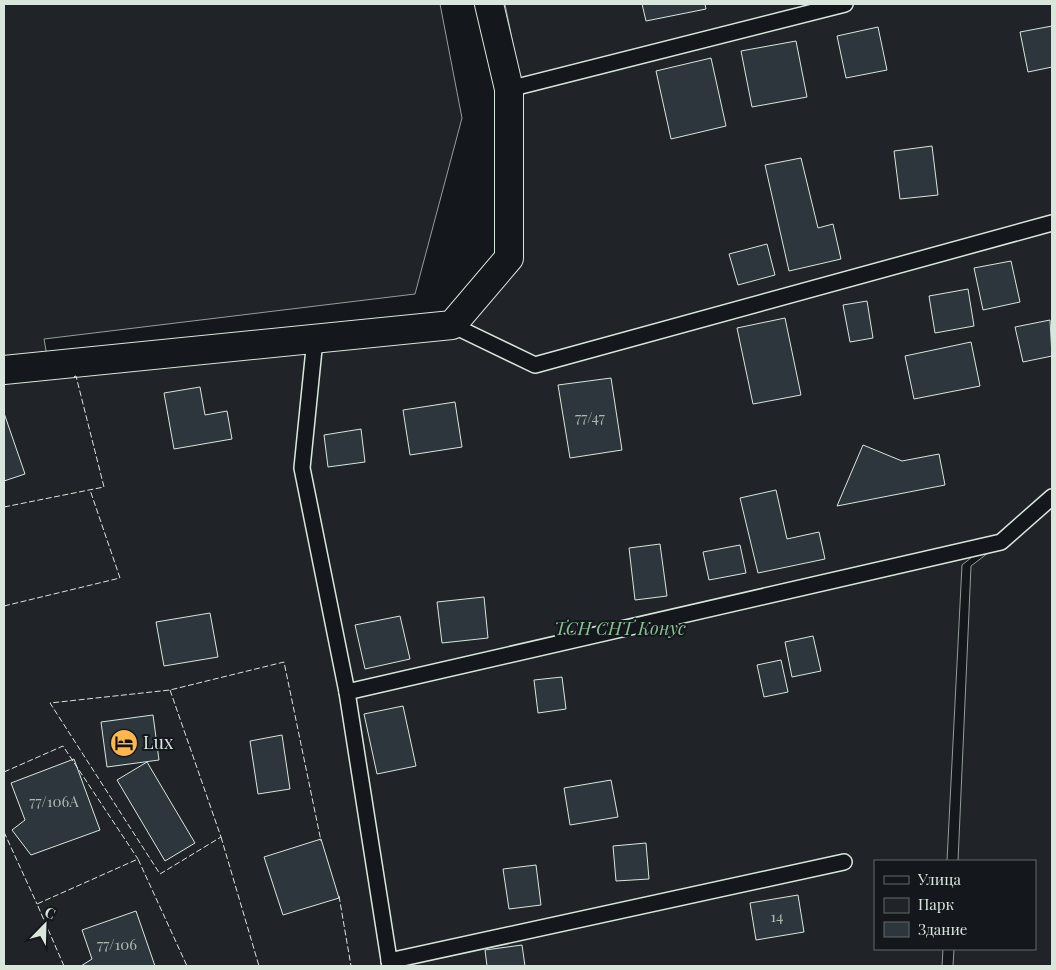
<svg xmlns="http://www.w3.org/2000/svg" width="1056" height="970" font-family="'Playfair Display',serif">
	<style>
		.green { fill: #202428; stroke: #939e99 }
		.building { fill: #2c363c; stroke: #d8e6dc }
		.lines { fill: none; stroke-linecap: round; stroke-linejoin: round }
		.lane-casing { stroke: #d8e6dc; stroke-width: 18 }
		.street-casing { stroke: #d8e6dc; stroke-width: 30 }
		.lane { stroke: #14181c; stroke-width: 15 }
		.street { stroke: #14181c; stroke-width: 28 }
		.fence { stroke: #d8e6dc; stroke-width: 1; stroke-dasharray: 6 2.5; stroke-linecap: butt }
		.labels { text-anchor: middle; stroke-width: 4; stroke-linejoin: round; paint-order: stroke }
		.number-label { font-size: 15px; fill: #adbab4 }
		.park-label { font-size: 18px; font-style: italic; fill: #8ac095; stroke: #14181c }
		.poi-label { font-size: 18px; fill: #d8e6dc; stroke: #14181c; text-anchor: start }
	</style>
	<rect width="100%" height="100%" fill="#14181c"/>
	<g class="green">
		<polygon points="4,4 440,4 462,118 415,294 44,339 47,356 451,336 523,258 519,74 505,4 1052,4 1052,493 962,565 947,861 875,861 875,949 943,949 942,966 4,966"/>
		<polygon points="1052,504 1052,966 953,966 954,949 1035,949 1035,861 958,861 971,566"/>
	</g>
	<g class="building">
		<polygon points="642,4 705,4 706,9 646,21"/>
		<polygon points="1052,26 1052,67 1028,72 1020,32"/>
		<polygon points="878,27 887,70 846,78 837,36"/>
		<polygon points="796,41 807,97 752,107 741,51"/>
		<polygon points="711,58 726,126 671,139 656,71"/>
		<polygon points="932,146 938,195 900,199 894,151"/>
		<polygon points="801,158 818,228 833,224 841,259 789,271 765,165"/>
		<polygon points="767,244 775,275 738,285 729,254"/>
		<polygon points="1011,261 1020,302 983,310 974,268"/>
		<polygon points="968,289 974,326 935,333 929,296"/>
		<polygon points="867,301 873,338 850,342 843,305"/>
		<polygon points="785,318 801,395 753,404 737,328"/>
		<polygon points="1050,320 1052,356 1023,362 1015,327"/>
		<polygon points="971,342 980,386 914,399 905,356"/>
		<polygon points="611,378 622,450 570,458 558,385"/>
		<polygon points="200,387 205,415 227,411 232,439 174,449 164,393"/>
		<polygon points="455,402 462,447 410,455 403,410"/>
		<polygon points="4,413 25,474 4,481"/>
		<polygon points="361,429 365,462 328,467 324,435"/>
		<polygon points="863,445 902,461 939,454 945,485 837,506"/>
		<polygon points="776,490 787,539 819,532 825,559 758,573 740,498"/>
		<polygon points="660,544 667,596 635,600 629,548"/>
		<polygon points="740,545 746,573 709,580 703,552"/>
		<polygon points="484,597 488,638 442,643 437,602"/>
		<polygon points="210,613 218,657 164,666 156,622"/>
		<polygon points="400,616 410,659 365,669 355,625"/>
		<polygon points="813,636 821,671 792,677 785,642"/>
		<polygon points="781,660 788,692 764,697 757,665"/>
		<polygon points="562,677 566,709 538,713 534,680"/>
		<polygon points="403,706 416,766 377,774 364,714"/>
		<polygon points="153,715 159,760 107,767 101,722"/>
		<polygon points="282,735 290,789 258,794 250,741"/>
		<polygon points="74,759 100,830 31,855 12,830 25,820 11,783"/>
		<polygon points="147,762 195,843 165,861 117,780"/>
		<polygon points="611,780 618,817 570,825 564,788"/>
		<polygon points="321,839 339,898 283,915 264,857"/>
		<polygon points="646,843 649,879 616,881 613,846"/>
		<polygon points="536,865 541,905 509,909 503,869"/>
		<polygon points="798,895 804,932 756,940 750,903"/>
		<polygon points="136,911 155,966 81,966 92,959 82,930"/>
		<polygon points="522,945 525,966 487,966 485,950"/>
	</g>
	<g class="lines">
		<g class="lane-casing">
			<g id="lane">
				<polyline points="509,89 845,4"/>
				<polyline points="452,325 535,365 1052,223"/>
				<polyline points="315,339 302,468 347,692 390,966"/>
				<polyline points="347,692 1001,542 1052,497"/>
				<polyline points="389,961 844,862"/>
			</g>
		</g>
		<g class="street-casing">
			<polyline id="street" points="4,370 452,325 509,258 509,89 489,4"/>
		</g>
		<use href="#lane" class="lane"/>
		<use href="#street" class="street"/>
		<g class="fence">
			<polyline points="4,507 104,487 76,376 73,377"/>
			<polyline points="4,606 120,578 90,490"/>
			<polyline points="170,690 221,837 160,874 50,703 170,690 284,662 321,841"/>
			<polyline points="4,772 63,746 138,859"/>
			<polyline points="4,832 37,904"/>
			<polyline points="221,837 259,966"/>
			<polyline points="339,896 351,966"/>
			<polyline points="64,966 37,904 138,859 187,966"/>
		</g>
	</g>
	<defs>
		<g id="hotel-disc" transform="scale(1.4375)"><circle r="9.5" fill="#ffb74d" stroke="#14181c"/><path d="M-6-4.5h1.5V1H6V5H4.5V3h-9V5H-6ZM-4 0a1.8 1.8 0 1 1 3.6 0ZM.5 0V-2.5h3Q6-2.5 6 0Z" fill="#111"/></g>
	</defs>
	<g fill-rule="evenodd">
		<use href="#hotel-disc" x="124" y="743"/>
	</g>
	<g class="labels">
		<g class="number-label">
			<text x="590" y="423">77/47</text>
			<text x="54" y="807">77/106А</text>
			<text x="777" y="922">14</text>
			<text x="117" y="950">77/106</text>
		</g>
		<g class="park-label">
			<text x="620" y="635">ТСН СНТ Конус</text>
		</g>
		<g class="poi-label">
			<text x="143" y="749">Lux</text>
		</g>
	</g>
	<rect width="1056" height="970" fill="none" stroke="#d8e6dc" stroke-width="10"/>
	<rect x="874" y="860" width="162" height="90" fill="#14181c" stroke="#626a69"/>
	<rect x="884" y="876" width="25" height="8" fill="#14181c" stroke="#626a69"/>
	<text x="918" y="885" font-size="15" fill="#d8e6dc">Улица</text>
	<rect x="884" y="898" width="25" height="15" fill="#202428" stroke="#626a69"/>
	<text x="918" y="910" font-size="15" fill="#d8e6dc">Парк</text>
	<rect x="884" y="922" width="25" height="15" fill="#2c363c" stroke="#626a69"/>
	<text x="918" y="935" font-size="15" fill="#d8e6dc">Здание</text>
	<g transform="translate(45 925) rotate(23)" stroke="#14181c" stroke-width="4" paint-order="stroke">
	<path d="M0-4L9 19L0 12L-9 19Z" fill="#d8e6dc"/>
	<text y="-8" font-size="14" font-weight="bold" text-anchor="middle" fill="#d8e6dc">С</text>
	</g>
</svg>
